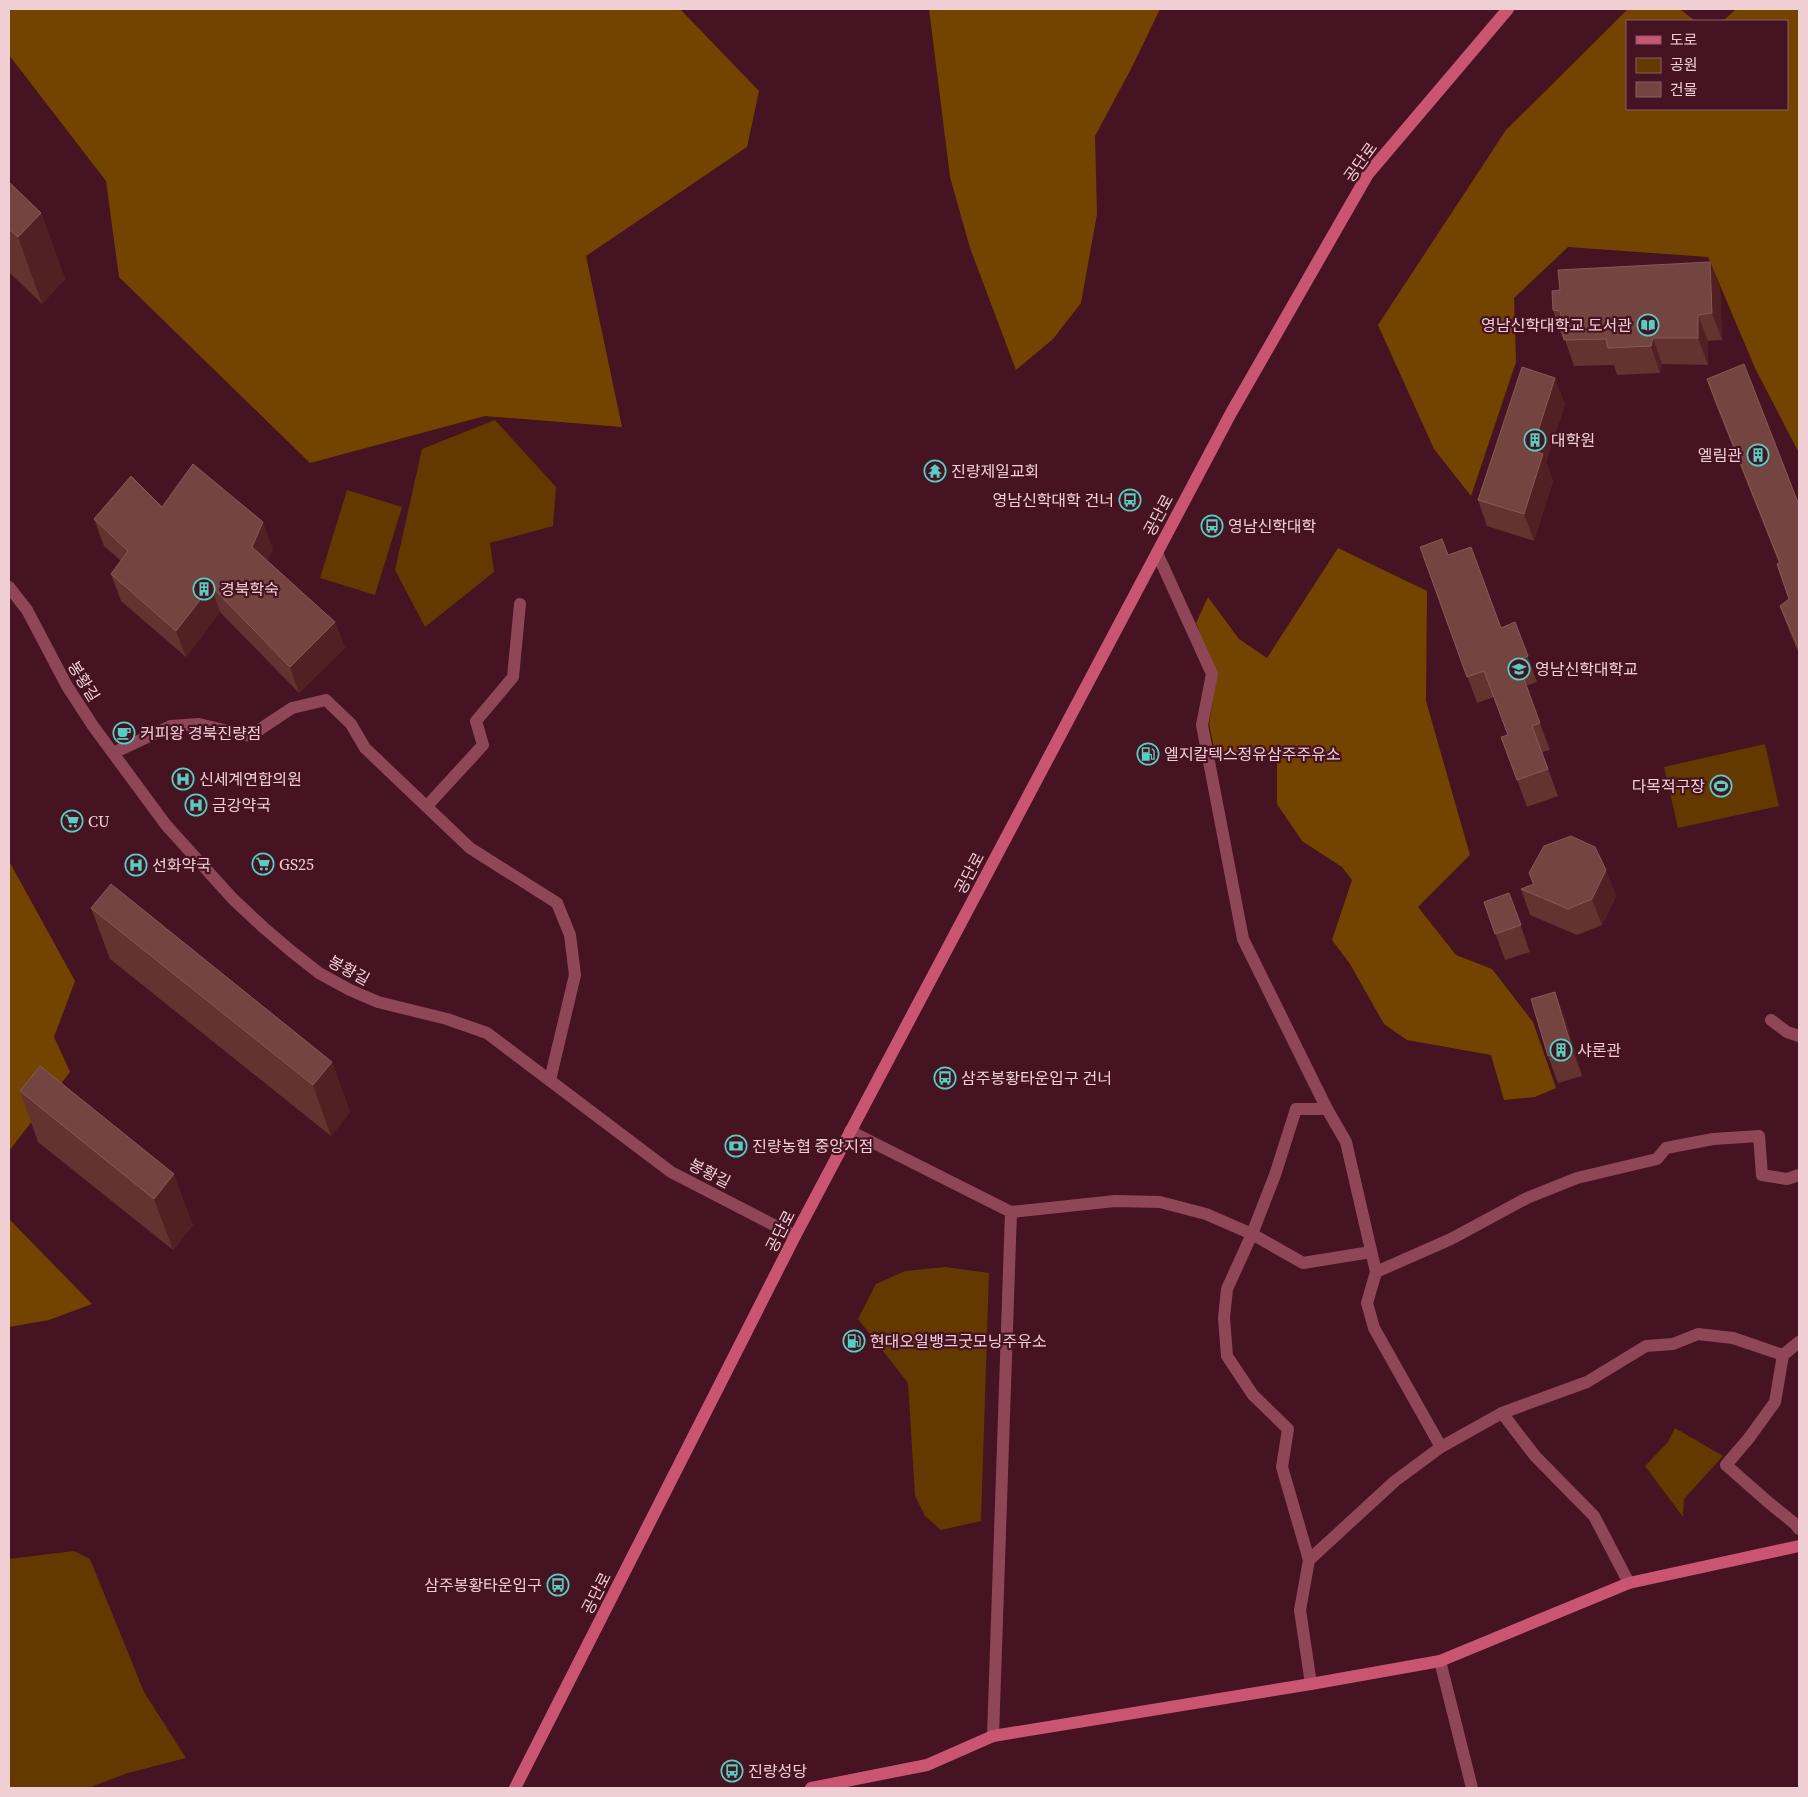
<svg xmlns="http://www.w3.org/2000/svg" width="1808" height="1797" font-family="'Source Serif 4','Noto Sans KR',serif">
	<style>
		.green { fill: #633900 }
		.forest { fill: #734400 }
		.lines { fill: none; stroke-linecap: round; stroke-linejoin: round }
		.street { stroke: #8f4758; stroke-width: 12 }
		.secondary { stroke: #c95573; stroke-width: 12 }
		.wall { fill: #64332f }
		.shaded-wall { fill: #521f22 }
		.building { fill: #744441; stroke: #875958 }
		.labels { text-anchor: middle; stroke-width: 4.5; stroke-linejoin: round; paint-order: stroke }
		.street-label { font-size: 16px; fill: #f0cfd4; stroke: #451321 }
		.poi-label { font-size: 16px; fill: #f0cfd4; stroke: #451321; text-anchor: start }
	</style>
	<rect width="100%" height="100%" fill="#451321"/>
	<g class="green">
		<polygon points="495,420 556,487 553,526 490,543 494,572 425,627 395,570 422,449"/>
		<polygon points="347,490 402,507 375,595 320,578"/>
		<polygon points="1765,744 1779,806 1678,828 1664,767"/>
		<polygon points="945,1267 989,1273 981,1521 941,1530 925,1516 915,1496 908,1383 858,1319 876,1284 905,1271"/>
		<polygon points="1675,1428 1723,1456 1684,1499 1683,1517 1645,1466 1668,1442"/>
		<polygon points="74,1551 90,1559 144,1692 186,1758 128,1773 88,1788 9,1788 9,1559"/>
	</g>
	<g class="forest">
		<polygon points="9,9 680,9 759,91 747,147 586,256 622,427 485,416 310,463 119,277 106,181 9,55"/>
		<polygon points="929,9 1160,9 1132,67 1095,136 1097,214 1081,303 1053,339 1016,370 970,248 950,177"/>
		<polygon points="1628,9 1680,9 1695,21 1627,21 1627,109 1787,109 1787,21 1723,21 1736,9 1799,9 1799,453 1755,368 1708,257 1568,247 1514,298 1516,362 1471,496 1434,449 1378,325 1506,130"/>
		<polygon points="1338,548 1427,591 1426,701 1470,855 1418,907 1456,955 1492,969 1533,1022 1556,1088 1535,1097 1504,1100 1491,1055 1407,1040 1384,1024 1350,964 1332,940 1352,880 1342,867 1302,841 1277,804 1277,750 1216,757 1209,724 1217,676 1196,623 1208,597 1239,639 1267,658"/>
		<polygon points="9,861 75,981 54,1037 70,1072 9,1151"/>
		<polygon points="9,1219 92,1304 49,1320 9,1327"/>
	</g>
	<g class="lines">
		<g class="street">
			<polyline points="1157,553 1212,674 1202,725 1243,939 1327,1109 1346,1142 1376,1272 1367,1303 1374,1328 1441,1447"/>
			<polyline points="9,587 27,610 67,686 93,726 166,825 233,899 264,928 291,951 319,973 350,990 378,1002 447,1019 487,1033 671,1172 795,1236"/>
			<polyline points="113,753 171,726 199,724 250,736 292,708 326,700 351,724 365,748 470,848 557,903 570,935 575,975 550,1080"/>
			<polyline points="427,806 483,745 476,721 513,677 520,604"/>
			<polyline points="1771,1020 1787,1032 1799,1036"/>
			<polyline points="850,1131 1011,1212 993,1736"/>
			<polyline points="1011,1212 1115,1201 1160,1202 1206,1214 1252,1234 1303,1263 1371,1252"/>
			<polyline points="1376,1272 1451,1239 1527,1198 1577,1178 1657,1159 1666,1148 1713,1139 1759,1136 1762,1175 1787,1179 1799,1175"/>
			<polyline points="1799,1342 1783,1355 1775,1402 1749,1438 1726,1465 1768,1502 1794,1523 1799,1529"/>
			<polyline points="1502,1413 1587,1382 1646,1346 1673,1344 1698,1334 1733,1338 1783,1355"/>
			<polyline points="1309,1560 1282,1467 1288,1429 1253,1395 1227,1356 1224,1318 1227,1289 1252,1234 1275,1175 1296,1109 1327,1109"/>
			<polyline points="1440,1661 1472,1788"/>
			<polyline points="1311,1684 1300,1610 1309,1560 1395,1481 1441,1447 1502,1413 1535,1456 1594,1516 1629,1583"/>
		</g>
		<g class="secondary">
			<polyline points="515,1788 795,1236 1231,413 1368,174 1508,9"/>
			<polyline points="811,1788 927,1765 993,1736 1311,1684 1440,1661 1629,1583 1799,1546"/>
		</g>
	</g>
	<g class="wall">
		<polygon points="9,182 41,213 65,279 42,304 9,272"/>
		<polygon points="1720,288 1722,340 1708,341 1708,365 1662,364 1660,373 1617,375 1614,365 1574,366 1564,337 1562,337 1553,310"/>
		<polygon points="1707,379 1799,505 1799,654 1790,633 1780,606 1789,599 1779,563 1716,405"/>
		<polygon points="1565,404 1546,462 1553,481 1534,541 1487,526 1478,500"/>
		<polygon points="162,507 273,549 267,561 335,622 345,648 299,693 220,612 186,657 121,601 111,574 121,561 104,546 94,519"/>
		<polygon points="1420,547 1448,555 1501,628 1515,622 1537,682 1526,686 1550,750 1542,752 1558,796 1527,807 1501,737 1508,735 1494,697 1477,703"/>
		<polygon points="1606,870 1616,896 1602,925 1577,935 1530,915 1521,889 1533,885 1529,873"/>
		<polygon points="1509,893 1530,952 1505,960 1484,902"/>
		<polygon points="91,908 332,1062 350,1112 331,1136 110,959"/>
		<polygon points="1565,1018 1582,1076 1558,1083 1548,1056"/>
		<polygon points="20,1091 193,1225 173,1250 38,1142"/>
	</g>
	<g class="shaded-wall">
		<polygon points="41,213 65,279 42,304 18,237"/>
		<polygon points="1710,262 1720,288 1722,340 1712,313"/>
		<polygon points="1698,315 1708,341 1708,365 1698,338"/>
		<polygon points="1653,338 1662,364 1660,373 1651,346"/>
		<polygon points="1555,378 1565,404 1546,462 1553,481 1534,541 1524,514 1532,450"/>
		<polygon points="263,522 273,549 262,573 252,547"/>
		<polygon points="211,586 220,612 186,657 176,631"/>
		<polygon points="335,622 345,648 299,693 290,667"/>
		<polygon points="1606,870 1616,896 1602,925 1592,899"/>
		<polygon points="1555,992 1565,1018 1582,1076 1572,1049"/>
		<polygon points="332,1062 350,1112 331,1136 313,1085"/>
		<polygon points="174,1174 193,1225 173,1250 154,1199"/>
	</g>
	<g class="building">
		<polygon points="9,182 41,213 18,237 9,229"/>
		<polygon points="1710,262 1712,313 1698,315 1698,338 1653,338 1651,346 1608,348 1606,339 1564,340 1560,311 1553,310 1552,291 1560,290 1558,270"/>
		<polygon points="1744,364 1799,505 1799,649 1780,606 1789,599 1777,564 1780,563 1707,379"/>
		<polygon points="1522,367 1555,378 1532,450 1543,454 1524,514 1478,500"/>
		<polygon points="193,464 263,522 252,547 335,622 290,667 211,586 176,631 111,574 128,551 94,519 131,476 162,507"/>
		<polygon points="1442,539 1448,555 1471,547 1501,628 1515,622 1528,656 1517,660 1540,723 1532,726 1548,769 1517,780 1501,737 1508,735 1484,671 1467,677 1420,547"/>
		<polygon points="1571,836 1595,847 1606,870 1592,899 1568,909 1521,889 1534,884 1529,873 1544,846"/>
		<polygon points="111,884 332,1062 313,1085 91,908"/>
		<polygon points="1509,893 1521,925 1495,934 1484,902"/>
		<polygon points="1555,992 1572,1049 1548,1056 1531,999"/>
		<polygon points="40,1066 174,1174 154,1199 20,1091"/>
	</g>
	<defs>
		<g id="library-ring" transform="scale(1.125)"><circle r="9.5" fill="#451321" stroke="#57cec2" stroke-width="1.5"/><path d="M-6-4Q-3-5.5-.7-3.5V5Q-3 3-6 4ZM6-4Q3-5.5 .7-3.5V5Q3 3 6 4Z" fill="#57cec2"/></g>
		<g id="building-ring" transform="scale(1.125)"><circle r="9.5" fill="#451321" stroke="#57cec2" stroke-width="1.5"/><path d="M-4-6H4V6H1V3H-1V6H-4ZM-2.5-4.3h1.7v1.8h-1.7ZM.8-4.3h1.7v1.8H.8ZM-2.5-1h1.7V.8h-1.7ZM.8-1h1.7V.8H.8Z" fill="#57cec2"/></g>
		<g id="temple-ring" transform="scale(1.125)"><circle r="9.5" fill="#451321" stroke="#57cec2" stroke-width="1.5"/><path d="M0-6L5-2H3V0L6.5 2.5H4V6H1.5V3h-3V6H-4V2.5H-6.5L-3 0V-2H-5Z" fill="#57cec2"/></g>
		<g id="bus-ring" transform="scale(1.125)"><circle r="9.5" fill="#451321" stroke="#57cec2" stroke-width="1.5"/><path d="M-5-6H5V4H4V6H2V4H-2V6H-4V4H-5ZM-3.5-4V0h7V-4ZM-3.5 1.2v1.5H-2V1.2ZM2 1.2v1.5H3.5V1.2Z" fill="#57cec2"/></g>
		<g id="university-ring" transform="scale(1.125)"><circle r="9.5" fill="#451321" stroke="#57cec2" stroke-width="1.5"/><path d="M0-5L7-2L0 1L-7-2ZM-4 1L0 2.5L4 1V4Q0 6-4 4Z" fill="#57cec2"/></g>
		<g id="cafe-ring" transform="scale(1.125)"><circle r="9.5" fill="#451321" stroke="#57cec2" stroke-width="1.5"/><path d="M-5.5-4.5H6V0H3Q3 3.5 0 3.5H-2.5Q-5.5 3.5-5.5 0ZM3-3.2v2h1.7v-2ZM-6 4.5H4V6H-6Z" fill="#57cec2"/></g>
		<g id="fuel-ring" transform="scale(1.125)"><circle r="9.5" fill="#451321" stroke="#57cec2" stroke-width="1.5"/><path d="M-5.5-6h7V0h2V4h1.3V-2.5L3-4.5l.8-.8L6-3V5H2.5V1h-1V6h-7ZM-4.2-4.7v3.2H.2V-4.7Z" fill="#57cec2"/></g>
		<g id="hospital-ring" transform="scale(1.125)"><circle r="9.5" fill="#451321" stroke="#57cec2" stroke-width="1.5"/><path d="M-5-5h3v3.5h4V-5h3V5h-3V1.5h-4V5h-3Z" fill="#57cec2"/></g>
		<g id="stadium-ring" transform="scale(1.125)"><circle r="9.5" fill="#451321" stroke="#57cec2" stroke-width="1.5"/><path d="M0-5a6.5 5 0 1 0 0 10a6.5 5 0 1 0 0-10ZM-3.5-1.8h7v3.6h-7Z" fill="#57cec2"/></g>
		<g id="supermarket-ring" transform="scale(1.125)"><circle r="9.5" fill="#451321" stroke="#57cec2" stroke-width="1.5"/><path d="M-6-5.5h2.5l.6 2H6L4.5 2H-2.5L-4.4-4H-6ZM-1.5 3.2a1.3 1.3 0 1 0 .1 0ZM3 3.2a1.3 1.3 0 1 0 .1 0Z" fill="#57cec2"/></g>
		<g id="bank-ring" transform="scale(1.125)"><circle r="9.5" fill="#451321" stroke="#57cec2" stroke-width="1.5"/><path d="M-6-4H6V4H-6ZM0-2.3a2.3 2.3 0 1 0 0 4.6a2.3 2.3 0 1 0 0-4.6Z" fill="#57cec2"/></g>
	</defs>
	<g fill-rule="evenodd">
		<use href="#library-ring" x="1648" y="325"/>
		<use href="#building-ring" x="1535" y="440"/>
		<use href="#building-ring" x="1758" y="455"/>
		<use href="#temple-ring" x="935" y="471"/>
		<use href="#bus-ring" x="1130" y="500"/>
		<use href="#bus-ring" x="1212" y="526"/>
		<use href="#building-ring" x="204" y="589"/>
		<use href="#university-ring" x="1519" y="669"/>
		<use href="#cafe-ring" x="124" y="733"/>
		<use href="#fuel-ring" x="1148" y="754"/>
		<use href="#hospital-ring" x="183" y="779"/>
		<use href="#stadium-ring" x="1721" y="786"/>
		<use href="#hospital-ring" x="196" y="805"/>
		<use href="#supermarket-ring" x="72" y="821"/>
		<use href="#supermarket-ring" x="263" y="864"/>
		<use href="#hospital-ring" x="136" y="865"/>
		<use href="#building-ring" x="1561" y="1050"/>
		<use href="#bus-ring" x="945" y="1078"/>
		<use href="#bank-ring" x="736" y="1146"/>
		<use href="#fuel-ring" x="854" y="1341"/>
		<use href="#bus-ring" x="558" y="1585"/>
		<use href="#bus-ring" x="732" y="1771"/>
	</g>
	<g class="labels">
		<g class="street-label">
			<text transform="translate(1360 162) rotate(-54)" y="6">공단로</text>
			<text transform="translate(1158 515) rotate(-62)" y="6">공단로</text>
			<text transform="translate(84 681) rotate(58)" y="6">봉황길</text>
			<text transform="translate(969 873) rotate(-62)" y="6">공단로</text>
			<text transform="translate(349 970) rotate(28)" y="6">봉황길</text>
			<text transform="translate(710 1173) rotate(27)" y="6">봉황길</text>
			<text transform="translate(780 1231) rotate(-63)" y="6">공단로</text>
			<text transform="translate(596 1593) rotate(-63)" y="6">공단로</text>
		</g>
		<g class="poi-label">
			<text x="1632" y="331" text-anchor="end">영남신학대학교 도서관</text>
			<text x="1551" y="446">대학원</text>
			<text x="1742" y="461" text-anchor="end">엘림관</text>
			<text x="951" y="477">진량제일교회</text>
			<text x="1114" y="506" text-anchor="end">영남신학대학 건너</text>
			<text x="1228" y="532">영남신학대학</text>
			<text x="220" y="595">경북학숙</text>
			<text x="1535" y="675">영남신학대학교</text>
			<text x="140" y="739">커피왕 경북진량점</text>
			<text x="1164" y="760">엘지칼텍스정유삼주주유소</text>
			<text x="199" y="785">신세계연합의원</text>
			<text x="1705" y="792" text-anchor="end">다목적구장</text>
			<text x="212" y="811">금강약국</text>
			<text x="88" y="827">CU</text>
			<text x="279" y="870">GS25</text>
			<text x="152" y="871">선화약국</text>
			<text x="1577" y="1056">샤론관</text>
			<text x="961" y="1084">삼주봉황타운입구 건너</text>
			<text x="752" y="1152">진량농협 중앙지점</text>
			<text x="870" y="1347">현대오일뱅크굿모닝주유소</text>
			<text x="542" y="1591" text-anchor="end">삼주봉황타운입구</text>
			<text x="748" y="1777">진량성당</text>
		</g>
	</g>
	<rect width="1808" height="1797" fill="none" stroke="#f0cfd4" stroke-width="20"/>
	<rect x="1626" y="20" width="162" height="90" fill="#451321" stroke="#895e69"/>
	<rect x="1636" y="36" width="25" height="8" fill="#c95573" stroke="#895e69"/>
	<text x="1670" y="45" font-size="15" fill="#f0cfd4">도로</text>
	<rect x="1636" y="58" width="25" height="15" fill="#633900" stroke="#895e69"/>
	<text x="1670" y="70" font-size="15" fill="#f0cfd4">공원</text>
	<rect x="1636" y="82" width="25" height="15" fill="#744441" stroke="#895e69"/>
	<text x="1670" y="95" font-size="15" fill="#f0cfd4">건물</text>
</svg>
